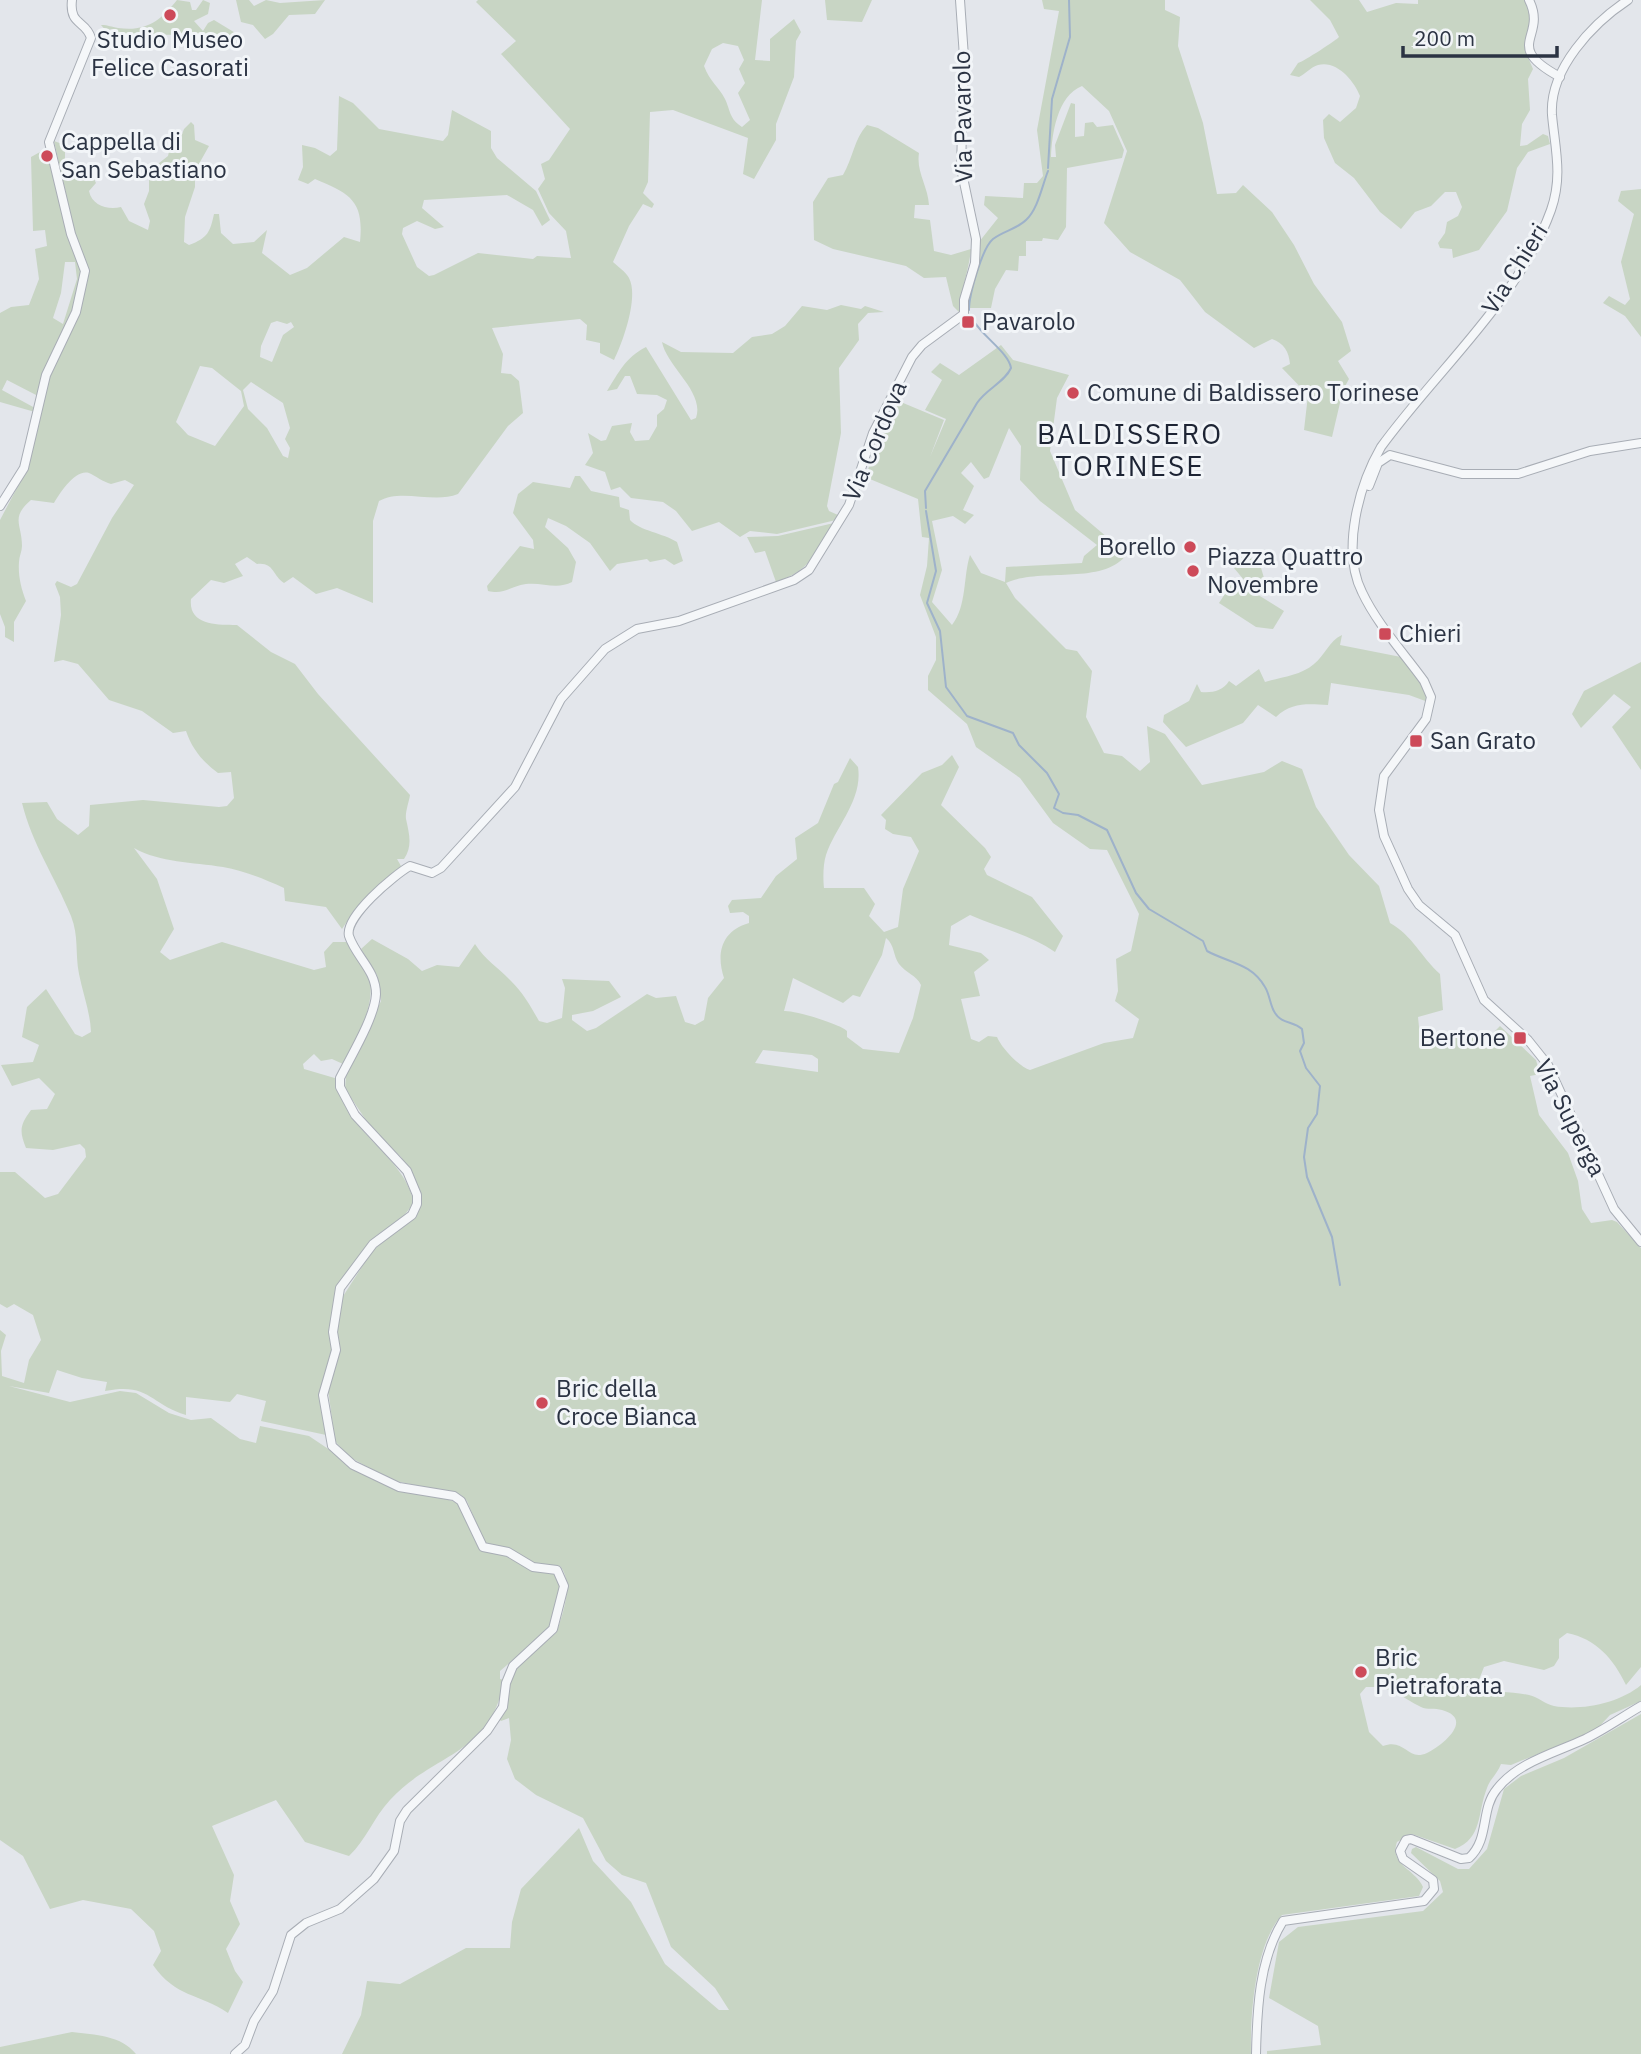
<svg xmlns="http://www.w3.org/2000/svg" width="1641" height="2054" font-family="'IBM Plex Sans',sans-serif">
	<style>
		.green { fill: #c8d5c4; fill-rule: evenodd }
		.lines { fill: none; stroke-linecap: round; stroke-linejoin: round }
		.stream { stroke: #9eb2ca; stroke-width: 2 }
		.tertiary-casing { stroke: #a8adb5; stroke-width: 10 }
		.tertiary { stroke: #f5f7f9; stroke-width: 8 }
		.poi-dot { fill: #cd4a59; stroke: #f2f5f8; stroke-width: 2.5 }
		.labels { text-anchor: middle; stroke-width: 6; stroke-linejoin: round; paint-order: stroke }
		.poi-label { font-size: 24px; fill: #2b3343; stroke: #f2f5f8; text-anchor: start }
		.street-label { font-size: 24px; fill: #2b3343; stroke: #f2f5f8 }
		.quarter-label { font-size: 28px; letter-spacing: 2px; fill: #1d2434; stroke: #f2f5f8 }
	</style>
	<rect width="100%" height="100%" fill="#e3e6eb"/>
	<g class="green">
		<path d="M 177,0 L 190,2 L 192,10 L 196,10 L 203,0 L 210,3 L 208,14 L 194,21 L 203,31 L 208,23 L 214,20 L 237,34 L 219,43 L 204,45 L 182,35 L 120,34 L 111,29 L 107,32 L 101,25 C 109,25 111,27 118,28 C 147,32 161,20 177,0 Z"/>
		<polygon points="236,0 249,0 254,6 266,0 280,3 325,0 315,14 289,15 273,34 265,39 253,25 241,22"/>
		<path d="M 478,0 L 762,0 L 755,60 L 770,61 L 770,39 L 794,19 L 801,32 L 796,41 L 794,77 L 776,124 L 776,140 L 754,179 L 743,174 L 748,138 L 673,110 L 650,112 L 648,182 L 643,193 L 654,204 L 652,208 L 643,204 L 629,226 L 613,262 C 617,266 626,272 629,278 C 639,297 623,342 614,360 L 600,353 L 600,343 L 586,340 L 587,325 L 580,319 L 492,328 L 503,354 L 501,373 L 511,374 L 519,381 L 523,413 L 508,426 L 458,494 C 433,504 402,488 379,501 L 373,521 L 373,603 L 337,588 L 316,594 L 293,577 L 284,583 C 272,575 274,562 257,564 L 247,557 L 235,564 L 243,576 L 224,583 L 211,580 L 191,599 C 188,626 218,625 237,625 L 271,652 L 295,664 L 318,694 L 410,795 C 409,802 405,812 406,819 C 409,833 413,846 404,859 L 397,859 L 401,866 L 356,908 L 342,929 L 326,907 L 285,901 L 284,888 C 264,879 245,871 223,867 C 192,862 161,863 134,848 L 157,879 L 174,929 L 160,952 L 170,960 L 222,942 L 314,970 L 326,967 L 324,952 L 333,942 L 346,942 C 391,981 365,1021 343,1064 L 332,1059 L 321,1061 L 314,1054 L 303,1064 L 304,1069 L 338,1079 C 340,1130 404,1153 414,1203 L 402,1218 L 376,1236 L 334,1299 L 331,1364 L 325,1376 L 326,1435 L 261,1421 L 266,1401 L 237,1394 L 230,1402 L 186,1397 L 186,1415 C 150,1404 149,1382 105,1391 L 107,1382 L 82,1378 L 57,1370 L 49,1393 L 9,1386 L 70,1402 L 120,1391 L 136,1393 L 169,1413 L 191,1420 L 211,1418 L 240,1439 L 256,1443 L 260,1426 L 309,1436 L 370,1477 L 459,1503 L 475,1540 L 496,1553 L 556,1573 L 561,1579 L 550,1628 L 500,1671 L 500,1679 L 504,1680 C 491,1756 434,1752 390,1800 C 373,1818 367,1839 349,1856 L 305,1842 L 276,1800 L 212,1826 L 234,1875 L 230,1901 L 240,1924 L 226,1949 L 235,1971 L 243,1982 L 228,2013 C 199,1993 176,1998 153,1965 L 161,1951 L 154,1931 L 131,1909 L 83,1900 L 50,1909 L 23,1856 L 0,1840 L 0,1330 L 6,1335 L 1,1351 L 2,1376 L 24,1383 L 29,1360 L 41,1340 L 33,1315 L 14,1304 L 7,1308 L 0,1304 L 0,1172 L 15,1172 L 45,1198 L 58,1194 L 86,1157 L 85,1149 L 80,1144 L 53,1150 L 26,1148 C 19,1131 20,1125 31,1110 L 47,1109 L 55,1094 L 39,1078 L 12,1086 L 1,1065 L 33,1062 L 39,1045 L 22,1037 L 27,1007 L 46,989 L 75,1034 L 82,1037 L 91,1032 C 90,1011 83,994 79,974 C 75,954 79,936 71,916 C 55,877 32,844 22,803 L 47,802 L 57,819 L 78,835 L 89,826 L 90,805 L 143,800 L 219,807 L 227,806 L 234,798 L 231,772 L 218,773 C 203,762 192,749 186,731 L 173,733 L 142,711 L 109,700 L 78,664 L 63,660 L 54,662 L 61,615 L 60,597 L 55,584 L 57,581 L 71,587 L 77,584 L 112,518 L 134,485 L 125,480 L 111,484 C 103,482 96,476 89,473 C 75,469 60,493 54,503 L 31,500 C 10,518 22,524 22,546 C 22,551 19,557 19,562 C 18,576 21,588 26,601 L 14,622 L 14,642 L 5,637 L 5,627 L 0,614 L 0,520 L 27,469 L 49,376 L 79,314 L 88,271 L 75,233 L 54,141 L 65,145 L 65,171 L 68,175 L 94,179 L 96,183 L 89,191 C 92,206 108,210 121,207 L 129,221 L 148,230 L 150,221 L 144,204 L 149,191 L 149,171 L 168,156 L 170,147 L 179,142 L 184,129 L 191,122 L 194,125 L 195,140 L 209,146 L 195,171 L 195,187 L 185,217 L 184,242 L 189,245 C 208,238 210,232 214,214 L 219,214 L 221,233 L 233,244 L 254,242 L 267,230 L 262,253 L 290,275 L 307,268 L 344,237 L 360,242 C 364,201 351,194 315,179 L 308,184 L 298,180 L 303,167 L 302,145 L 315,148 L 330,156 L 337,150 L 339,96 L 353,103 L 379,129 L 443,141 L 448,135 L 452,110 L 491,131 L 491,148 L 497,158 L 536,191 L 550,220 L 542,226 L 533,210 L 507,195 L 424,200 L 422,208 L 444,227 L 435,229 L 417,221 L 403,228 L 402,234 L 417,267 L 429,276 L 434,275 L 478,253 L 533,259 L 537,256 L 571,258 L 566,231 L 549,213 L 538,189 L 545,179 L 541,164 L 549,160 L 570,129 L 501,54 L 516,41 L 476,2 ZM 723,43 L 738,46 L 744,60 L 739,69 L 745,83 L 738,93 L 750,120 L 742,127 C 729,118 731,112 725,99 C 719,87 710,82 704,66 L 712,49 ZM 277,321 L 287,324 L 291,322 L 294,327 L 283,335 L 272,362 L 260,357 L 261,346 L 271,323 ZM 200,366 L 212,368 L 241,391 L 244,406 L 215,446 L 188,435 L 176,422 ZM 251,382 L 283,403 L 290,428 L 285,439 L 290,448 L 288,458 L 283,456 L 267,428 L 248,409 L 243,390 Z"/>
		<polygon points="825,0 872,0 862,22 827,20"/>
		<path d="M 1042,0 L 1165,0 L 1165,10 L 1180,17 L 1178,46 L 1203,123 L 1217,194 L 1236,193 L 1243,185 L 1272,212 L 1294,245 L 1314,284 L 1342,322 L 1351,351 L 1338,361 L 1349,379 L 1343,390 L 1332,437 L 1304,430 L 1308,395 L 1282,368 L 1290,364 C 1289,352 1284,343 1272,339 L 1254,348 L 1205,312 L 1180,280 L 1130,252 L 1104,223 L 1127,151 L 1109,111 L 1082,86 C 1057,96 1052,134 1051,157 L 1056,157 L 1055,145 L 1071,103 L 1075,104 L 1075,137 L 1084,136 L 1085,123 L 1093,122 L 1097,127 L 1113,125 L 1124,150 L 1122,158 L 1067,168 L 1066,227 L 1058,240 L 1043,238 L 1042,241 L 1026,241 L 1026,256 L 1019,256 L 1018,271 L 1006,270 L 995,289 L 991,308 L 969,308 L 968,297 L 979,242 L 998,218 L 984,205 L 985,196 L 1023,198 L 1024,183 L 1037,183 L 1043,176 L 1037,130 L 1059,11 L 1044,9 Z"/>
		<path d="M 1310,0 L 1359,0 L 1367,12 L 1396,3 L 1418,4 L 1418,0 L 1526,0 L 1531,12 L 1527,55 L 1533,69 L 1528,79 L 1530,110 L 1522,124 L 1520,146 L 1527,145 L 1543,134 L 1548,136 L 1550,144 L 1528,152 L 1517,168 L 1507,211 L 1479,250 L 1453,258 L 1452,249 L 1440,248 L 1438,243 L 1445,233 L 1447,222 L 1458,216 L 1462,207 L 1456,192 L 1445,192 L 1431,206 L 1415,212 L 1401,229 L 1380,212 L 1354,178 L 1335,163 L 1324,138 L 1323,120 L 1329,114 L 1340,122 L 1356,108 L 1360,96 C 1354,81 1337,60 1318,65 C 1311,67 1305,74 1299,77 L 1290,75 L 1298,63 C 1303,62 1338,39 1339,37 L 1330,20 Z"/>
		<path d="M 867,125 L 878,128 L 919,153 C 916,172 928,186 929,205 L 915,205 L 914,218 L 930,220 L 934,251 L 951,255 L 971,249 C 969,271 960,291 960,313 L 953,306 L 946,277 L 924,278 L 906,266 L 833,249 L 814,240 L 813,202 L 828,178 L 843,175 C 853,158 854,139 867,125 Z"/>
		<path d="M 49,147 L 84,271 L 75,313 L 38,396 L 7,380 L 2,390 L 35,408 L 35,412 L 0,402 L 0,313 L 11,307 L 29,305 L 39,279 L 35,249 L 47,246 L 45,230 L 33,231 L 31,157 ZM 65,262 L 75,262 L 77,279 L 63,324 L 53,318 L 61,293 Z"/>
		<polygon points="1641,189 1641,337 1625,316 1603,303 1609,296 1625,305 1630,299 1621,262 1634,214 1618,201 1621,191"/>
		<path d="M 841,305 L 861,309 L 865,306 L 884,312 L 868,313 L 858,324 L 859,340 L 839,368 L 841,433 L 827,506 L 829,511 L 838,515 L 836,520 L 777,534 L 750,531 L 740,537 L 719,522 L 692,531 L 676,511 L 663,502 L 631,498 L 620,487 L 611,490 L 605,472 L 585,465 L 593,453 L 588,433 L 601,441 L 606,440 L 612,426 L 632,423 L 630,432 L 635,441 L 649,440 L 657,426 L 657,415 L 664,409 L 667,400 L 657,395 L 637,394 L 630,376 L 625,376 L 617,389 L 607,391 C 619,372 625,358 646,347 L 691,420 L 696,418 C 705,392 667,367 662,342 L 681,352 L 733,353 L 752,337 L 772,334 L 785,326 L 802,306 L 827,310 Z"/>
		<path d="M 1001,345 L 1013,360 L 1069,375 L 1057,398 L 1050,451 L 1075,510 L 1127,554 C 1104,586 1040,567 1006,583 L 1015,598 L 1066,649 L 1077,651 L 1092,671 L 1086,717 L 1104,753 L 1122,756 L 1140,771 L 1150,762 L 1147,726 L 1165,734 L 1202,785 L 1264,772 L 1282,761 L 1302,769 L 1316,807 L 1349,855 L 1379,886 L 1390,923 C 1413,936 1421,957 1440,974 L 1443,1010 L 1418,1017 L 1419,1027 L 1437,1045 L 1466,1033 L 1488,1038 L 1500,1026 L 1536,1060 L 1540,1074 L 1530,1076 L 1539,1115 L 1568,1153 L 1578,1181 L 1582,1209 L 1591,1223 L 1612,1220 L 1617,1222 L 1641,1248 L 1641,1667 L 1626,1685 C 1613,1658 1596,1639 1567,1633 L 1559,1639 L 1559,1658 L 1554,1666 L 1544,1670 L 1504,1661 L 1484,1667 L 1477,1685 C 1494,1694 1511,1691 1529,1695 C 1538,1697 1545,1704 1554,1706 C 1581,1711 1620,1703 1641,1685 L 1641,1701 L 1610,1715 L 1596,1730 L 1511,1765 L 1501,1764 C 1498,1773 1490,1779 1487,1788 C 1477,1813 1483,1838 1455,1849 L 1412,1834 L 1397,1842 C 1389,1865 1415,1869 1423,1887 L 1419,1896 L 1282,1915 C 1255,1944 1250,2015 1251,2054 L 342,2054 L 361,2015 L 367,1981 L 400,1984 L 466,1948 L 510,1948 L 512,1922 L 521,1889 L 579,1828 L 593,1861 L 631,1902 L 665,1964 L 719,2010 L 729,2010 L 715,1988 L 671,1947 L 646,1883 L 622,1875 L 606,1861 L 583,1818 L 536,1795 L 515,1779 L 507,1759 L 511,1740 L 509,1718 L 501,1721 L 498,1718 C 512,1668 513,1665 556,1633 C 563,1615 574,1582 560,1566 L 530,1563 L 485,1544 L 467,1501 L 461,1495 L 391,1480 L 348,1456 L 335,1441 L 328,1389 L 340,1301 L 372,1251 L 416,1215 L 420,1197 L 414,1178 L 401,1157 L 372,1129 L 345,1089 L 346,1075 L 381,1001 L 377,975 L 361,949 L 372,939 L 408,959 L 422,971 L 437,965 L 459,967 L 475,944 C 485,960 499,968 511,981 C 524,994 531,1007 539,1021 L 547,1023 L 562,1018 L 565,988 L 562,979 L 609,981 L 621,997 L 593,1011 L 572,1015 L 572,1020 L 587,1031 L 596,1028 L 647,994 L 656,998 L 676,996 L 685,1022 L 695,1025 L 704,1020 L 708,998 L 724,978 C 716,954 721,931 749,923 L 749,916 L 743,912 L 730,913 L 728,906 L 732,900 L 761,898 L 776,876 L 797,859 L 795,838 L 818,823 L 834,784 L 838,782 L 850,758 L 858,767 C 863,800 836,826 826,855 C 823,864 823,879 824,888 L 864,888 L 875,904 L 869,916 L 884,932 L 898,927 L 903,889 L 919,851 L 911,837 L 893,834 L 885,829 L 886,820 L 881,815 L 922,773 L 942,765 L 952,755 L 959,767 L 941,805 L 985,848 L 991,857 L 984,869 L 987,875 L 1032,897 L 1063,936 L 1055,952 C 1029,934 999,928 970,915 L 951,926 L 949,945 L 981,953 L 989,960 L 974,972 L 980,996 L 961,999 L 971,1039 L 979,1042 L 988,1036 L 997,1037 C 1001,1047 1019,1067 1030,1070 L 1104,1043 L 1133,1038 L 1139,1019 L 1115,1001 L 1118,991 L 1116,959 L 1131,951 L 1139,914 L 1107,850 L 1090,849 L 1053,823 L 1020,778 L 976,747 L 967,724 L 928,690 L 928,676 L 936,660 L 936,637 L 920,595 L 927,566 L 929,538 L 922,537 L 918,499 L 865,477 L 896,400 L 944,420 L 930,457 L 946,419 L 925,410 L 942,380 L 931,372 L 940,363 L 959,375 ZM 1009,428 L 1021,446 L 1020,480 L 1040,501 L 1097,545 L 1084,556 L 1082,563 L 1006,567 L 1005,582 L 981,573 L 970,555 C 963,577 967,606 952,625 L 932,602 L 942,570 L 932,521 L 953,516 L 965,524 L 974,515 L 963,510 L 974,486 L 961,473 L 971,462 L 984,479 L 989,477 ZM 886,938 C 895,945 893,956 899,964 C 906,973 916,975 921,985 L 913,1018 L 899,1053 L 863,1049 L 847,1037 L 847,1031 C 840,1024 794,1010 784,1011 L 793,978 L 843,1003 L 853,995 L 860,997 L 882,955 ZM 763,1050 L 812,1055 L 818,1059 L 818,1072 L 755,1063 ZM 1366,1687 C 1393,1686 1399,1696 1421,1707 C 1427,1710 1435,1708 1442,1710 C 1475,1719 1442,1746 1427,1753 C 1407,1762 1406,1738 1383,1746 L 1369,1732 L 1360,1694 Z"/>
		<path d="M 575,476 L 580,476 L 591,491 L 619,497 L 620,507 L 629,510 L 630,520 C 640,531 663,533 677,542 L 683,561 L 674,565 L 665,559 L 650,562 L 647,559 L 617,564 L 610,571 L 590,543 L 566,526 L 548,518 L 545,527 L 568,548 L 576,562 L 572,582 C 557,590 542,582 526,584 C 510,586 505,595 488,591 L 487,586 L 520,546 L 534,549 L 533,540 L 513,513 L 518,494 L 533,482 L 570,488 Z"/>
		<path d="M 834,523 C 816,553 811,570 776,582 L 765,551 L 755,553 L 747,537 L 778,536 Z"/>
		<polygon points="1239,555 1259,561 1264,578 1257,588 1244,580 1229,562 1237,561"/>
		<polygon points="1234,580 1284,611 1273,629 1256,627 1219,603"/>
		<path d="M 1342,635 L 1340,645 L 1401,657 L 1422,684 L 1428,702 L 1409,695 L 1331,683 L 1328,705 C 1307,704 1292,702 1276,717 L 1258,705 L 1243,723 L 1186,747 L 1163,722 L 1164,715 L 1189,701 L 1197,684 L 1201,692 C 1212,693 1223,691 1229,681 L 1236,686 L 1259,669 L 1265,682 C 1281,677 1300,676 1314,664 C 1325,655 1329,641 1342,635 Z"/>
		<polygon points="1641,662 1641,770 1612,727 1631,707 1614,694 1581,728 1572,714 1584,691"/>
		<polygon points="1641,1714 1641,2054 1267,2054 1267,2051 1321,2045 1318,2026 1269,1998 1279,1942 1298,1927 1423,1911 1443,1892 1440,1881 1411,1853 1412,1849 1416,1847 1458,1869 1469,1869 1487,1849 1504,1789 1521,1776 1564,1758"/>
		<path d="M 72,2032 C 95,2035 121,2035 136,2054 L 0,2054 L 0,2047 Z"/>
	</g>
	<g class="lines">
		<g class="stream">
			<polyline points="1048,168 1052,99 1070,37 1069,0"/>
			<path d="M 969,310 C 969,295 982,248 993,239 C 1003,231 1017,229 1026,220 C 1038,209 1042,186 1048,171"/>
			<path d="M 926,508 L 925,491 L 977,403 C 986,389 1005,382 1011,368 C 1009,353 983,337 973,320"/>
			<path d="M 926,511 L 936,571 L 927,603 L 940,631 L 946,687 L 967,716 L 1013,733 L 1019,745 L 1047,773 L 1059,794 L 1054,808 L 1063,813 L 1078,815 L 1107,830 L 1136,893 L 1149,909 L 1203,941 L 1207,951 C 1229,963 1251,963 1265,987 C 1270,995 1270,1006 1275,1013 C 1282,1024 1293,1021 1302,1029 L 1304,1043 L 1300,1051 L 1306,1068 L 1320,1086 L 1317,1114 L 1308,1128 L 1304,1157 L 1307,1177 L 1332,1237 L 1340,1285"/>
		</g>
		<g class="tertiary-casing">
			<g id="tertiary">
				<path d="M 1529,0 C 1548,38 1501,45 1560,77"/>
				<path d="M 1628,0 C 1593,23 1549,69 1552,115 C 1555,148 1563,176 1551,210 C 1519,299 1436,371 1381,447 C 1359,485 1341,550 1362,592 C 1377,624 1403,652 1424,681 L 1431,697 L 1426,719 L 1384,776 L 1379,810 L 1384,836 L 1408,889 L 1419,905 L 1455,935 L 1484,1000 L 1528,1040 L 1548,1065 L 1614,1209 L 1641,1242"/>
				<polyline points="1369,486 1378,463 1390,455 1462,474 1518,474 1590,451 1641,443"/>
				<path d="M 0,506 L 24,468 L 46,375 L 76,312 L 85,271 L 71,234 L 49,142 L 91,38 C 86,20 69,26 72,0"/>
				<path d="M 235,2054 L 245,2045 L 254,2021 L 273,1991 L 291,1935 L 306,1923 L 340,1909 L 374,1879 L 394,1851 L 400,1821 L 407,1810 L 487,1731 L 503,1707 L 506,1683 L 513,1666 L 553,1629 L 564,1586 L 557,1570 L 533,1567 L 508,1552 L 483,1547 L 461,1501 L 454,1496 L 399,1487 L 353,1465 L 332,1446 L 323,1395 L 336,1350 L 333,1332 L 340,1288 L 373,1244 L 412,1215 L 417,1204 L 417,1195 L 407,1171 L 355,1115 L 340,1087 L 340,1078 C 351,1056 375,1017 376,994 C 376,970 356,957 349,936 C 344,917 394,875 410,866 L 432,873 L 441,868 L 515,787 L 561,699 L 605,649 L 637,629 L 679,621 L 794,580 L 809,570 L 849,505 L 873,433 L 912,357 L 922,345 L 964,314 L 964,300 L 975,263 L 976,239 L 961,168 L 964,57 L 960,0"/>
				<path d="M 1256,2054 C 1257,2009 1259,1960 1283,1921 L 1424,1901 L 1434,1889 L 1433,1880 L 1403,1859 L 1400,1851 L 1406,1840 L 1411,1839 L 1461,1859 L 1469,1858 C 1490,1839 1480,1809 1497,1789 C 1518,1762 1555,1753 1585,1739 C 1604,1730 1622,1717 1641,1706"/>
			</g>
		</g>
		<use href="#tertiary" class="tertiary"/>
	</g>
	<g class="poi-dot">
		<circle cx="170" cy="15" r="7"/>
		<circle cx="47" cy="156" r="7"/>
		<rect x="961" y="315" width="14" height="14" rx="3.5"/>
		<circle cx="1073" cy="393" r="7"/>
		<circle cx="1190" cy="547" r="7"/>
		<circle cx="1193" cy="571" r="7"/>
		<rect x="1378" y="627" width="14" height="14" rx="3.5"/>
		<rect x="1409" y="734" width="14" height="14" rx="3.5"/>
		<rect x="1513" y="1031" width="14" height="14" rx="3.5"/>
		<circle cx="542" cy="1403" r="7"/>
		<circle cx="1361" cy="1672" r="7"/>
	</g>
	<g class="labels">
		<g class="poi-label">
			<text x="170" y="48" text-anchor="middle">Studio Museo<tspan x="170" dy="28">Felice Casorati</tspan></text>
			<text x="61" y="150">Cappella di<tspan x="61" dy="28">San Sebastiano</tspan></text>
			<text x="982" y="330">Pavarolo</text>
			<text x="1087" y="401">Comune di Baldissero Torinese</text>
			<text x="1176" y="555" text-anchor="end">Borello</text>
			<text x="1207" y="565">Piazza Quattro<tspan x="1207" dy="28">Novembre</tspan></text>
			<text x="1399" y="642">Chieri</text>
			<text x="1430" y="749">San Grato</text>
			<text x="1506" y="1046" text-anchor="end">Bertone</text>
			<text x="556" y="1397">Bric della<tspan x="556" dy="28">Croce Bianca</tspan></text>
			<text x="1375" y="1666">Bric<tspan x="1375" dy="28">Pietraforata</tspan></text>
		</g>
		<g class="street-label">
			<text transform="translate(963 117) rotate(-91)" y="8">Via Pavarolo</text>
			<text transform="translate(1515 269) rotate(-58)" y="8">Via Chieri</text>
			<text transform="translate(875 441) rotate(-67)" y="8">Via Cordova</text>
			<text transform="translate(1570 1118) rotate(63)" y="8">Via Superga</text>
		</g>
		<g class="quarter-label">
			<text x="1130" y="444">BALDISSERO<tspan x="1130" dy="32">TORINESE</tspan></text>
		</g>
	</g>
	<path d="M1403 46v10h154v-10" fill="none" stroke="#2b3343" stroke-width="3.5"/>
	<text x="1414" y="46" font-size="21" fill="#2b3343" stroke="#f2f5f8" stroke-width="5" paint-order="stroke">200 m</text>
</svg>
